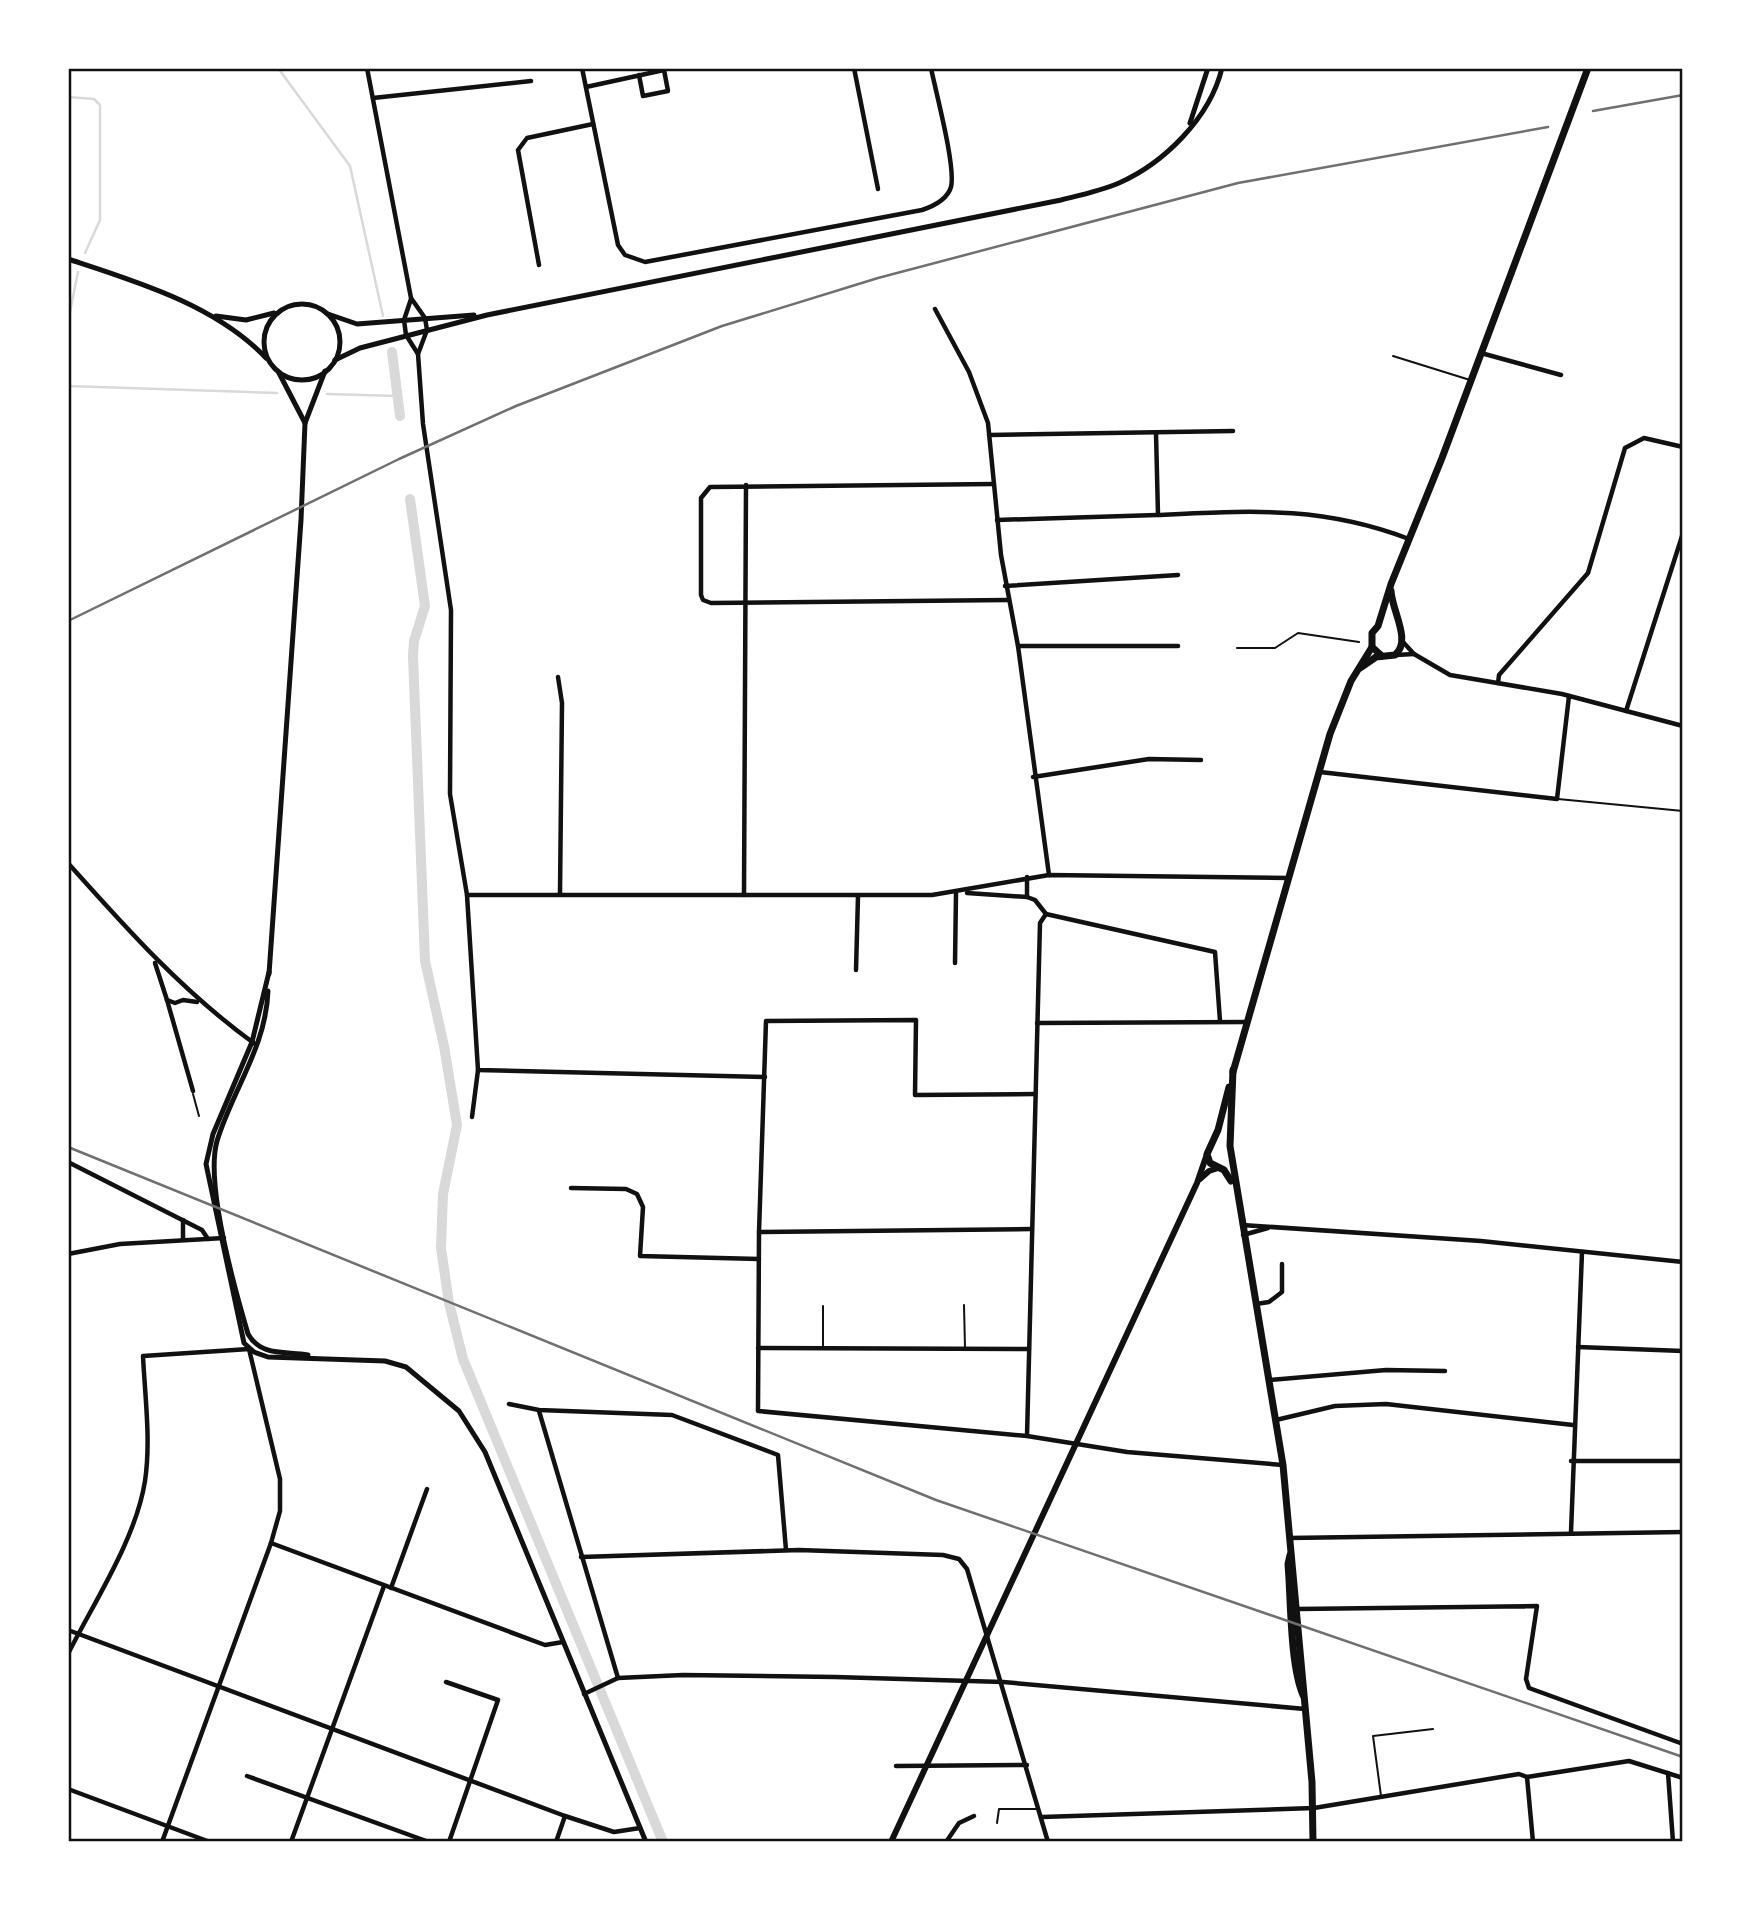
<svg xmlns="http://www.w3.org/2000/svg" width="1751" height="1910" font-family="'Fira Sans',sans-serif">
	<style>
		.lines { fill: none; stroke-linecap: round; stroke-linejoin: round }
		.stream { stroke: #d9d9d9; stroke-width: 2.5 }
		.canal { stroke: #d9d9d9; stroke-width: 10 }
		.service { stroke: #111; stroke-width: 2 }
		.minor { stroke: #111; stroke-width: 4.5 }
		.tertiary { stroke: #111; stroke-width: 5 }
		.secondary { stroke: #111; stroke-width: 6 }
		.primary { stroke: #111; stroke-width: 7 }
		.rail { stroke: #707070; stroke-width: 2.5 }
		.neatline { fill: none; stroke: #111; stroke-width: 2.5 }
	</style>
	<rect width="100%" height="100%" fill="#fff"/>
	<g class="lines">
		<g class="stream">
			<polyline points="278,68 350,166 383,316"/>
			<polyline points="68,97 94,99 100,105 100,220 85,253"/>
			<polyline points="68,322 78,272"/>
			<polyline points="68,386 277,393"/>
			<polyline points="327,394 398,396"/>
		</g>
		<g class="canal">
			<polyline points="392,352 400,416"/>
			<polyline points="410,499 425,606 414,641 413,656 425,961 444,1046 457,1125 443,1194 441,1248 449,1303 463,1359 663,1842"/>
		</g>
		<g class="service">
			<polyline points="1393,356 1470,380"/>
			<polyline points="1237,648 1275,648 1298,633 1359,642"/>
			<polyline points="1558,799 1683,811"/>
			<polyline points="193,1094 199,1116"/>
			<polyline points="964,1305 965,1348"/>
			<polyline points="823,1306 823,1347"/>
			<polyline points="1381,1796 1373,1736 1433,1729"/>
			<polyline points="997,1823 999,1809 1037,1809"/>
		</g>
		<g class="minor">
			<polyline points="367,68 411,298 425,318 427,330 418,354 423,424 451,610 450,794 467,895 478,1070 765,1077"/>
			<path d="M 582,68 L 618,245 L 625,255 L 645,262 L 922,210 C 934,206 947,200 951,187 C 956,167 936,93 931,68"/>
			<polyline points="854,68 878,189"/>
			<polyline points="586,87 664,70 668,91 643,96 639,75"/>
			<polyline points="373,98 531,81"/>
			<polyline points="539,265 518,150 527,138 593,124"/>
			<polyline points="411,299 404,320 406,335 418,354"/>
			<polyline points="935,309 969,372 988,423 1001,555 1018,646 1049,875"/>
			<polyline points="1481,353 1561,375"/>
			<polyline points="1156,433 1158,515"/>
			<polyline points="989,435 1233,431"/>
			<polyline points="994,484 710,487 701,498 701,595 703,600 711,603 1008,600"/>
			<path d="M 997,520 C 1050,518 1104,517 1157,515 C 1249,511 1320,505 1409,539"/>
			<polyline points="1005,586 1178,575"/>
			<polyline points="1403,642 1414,654 1450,675 1562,694 1683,726"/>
			<polyline points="1018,646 1178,646"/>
			<polyline points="1396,655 1414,654"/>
			<polyline points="558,677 562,703 560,894"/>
			<polyline points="1498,683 1499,675 1588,573 1625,448 1644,438 1683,447"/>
			<polyline points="1626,711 1683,533"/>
			<polyline points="1320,772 1557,799 1569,696"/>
			<polyline points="1033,777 1149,759 1201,760"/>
			<path d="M 68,863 C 127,929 183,992 255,1044"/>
			<polyline points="1027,877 1027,897"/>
			<polyline points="967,893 1027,897 1035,900 1046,914"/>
			<polyline points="467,895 932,895 1049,875 1289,878"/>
			<polyline points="744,895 746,485"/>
			<polyline points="1046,914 1215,952 1220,1021"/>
			<polyline points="155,963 167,1000 175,1003 183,1000 197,1002"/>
			<polyline points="955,963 956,893"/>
			<polyline points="856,970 858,896"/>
			<polyline points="167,1000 193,1091"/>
			<polyline points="1037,1023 1248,1022"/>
			<polyline points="1035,1094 915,1095 916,1020 766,1021 759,1232 758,1411 1027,1436 1127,1452 1283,1465"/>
			<polyline points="472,1117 478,1070"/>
			<polyline points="68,1162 202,1230 208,1239"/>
			<polyline points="571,1188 626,1189 637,1194 643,1207 640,1256 759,1259"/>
			<polyline points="1242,1225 1481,1241 1683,1262"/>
			<polyline points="759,1232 1032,1229"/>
			<polyline points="1243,1235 1268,1228"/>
			<polyline points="183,1240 183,1220"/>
			<polyline points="68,1254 120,1244 224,1238"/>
			<polyline points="1256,1304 1269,1302 1282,1292 1282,1264"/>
			<polyline points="1578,1347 1683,1351"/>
			<polyline points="758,1348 1029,1349"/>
			<polyline points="1269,1380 1386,1370 1445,1371"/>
			<polyline points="509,1404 539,1410 672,1415 778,1455 786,1550"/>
			<polyline points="539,1411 618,1678"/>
			<polyline points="1276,1420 1335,1406 1386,1404 1573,1425"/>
			<polyline points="1027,1436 1040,923 1046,914"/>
			<polyline points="1571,1461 1683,1461"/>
			<polyline points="1571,1532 1582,1252"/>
			<polyline points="1289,1538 1683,1532"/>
			<polyline points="271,1543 545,1645 563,1642"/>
			<polyline points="581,1557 799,1550 943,1555 959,1559 967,1569 1048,1842"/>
			<polyline points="391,1588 427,1489"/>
			<polyline points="1298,1609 1537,1606 1526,1679 1529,1688 1683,1744"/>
			<polyline points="68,1630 565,1816 614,1832 640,1828"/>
			<path d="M 68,1654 C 94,1602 136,1539 145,1481 C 151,1441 145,1397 143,1356 L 249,1349 L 280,1479 L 280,1511 L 271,1543 L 162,1842"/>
			<polyline points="446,1682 498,1700 449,1842"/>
			<polyline points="584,1694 618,1678 683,1675 835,1677 1003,1682 1305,1709"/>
			<polyline points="896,1766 1027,1765"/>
			<polyline points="1668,1773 1673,1842"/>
			<polyline points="247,1776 429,1842"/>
			<polyline points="1527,1777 1533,1842"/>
			<polyline points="68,1789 210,1842"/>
			<polyline points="1042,1817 1314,1808 1519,1774 1527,1777 1629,1761 1683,1778"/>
			<polyline points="291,1842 384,1586"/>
			<polyline points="556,1842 565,1816"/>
			<polyline points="946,1842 959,1823 974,1816"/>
		</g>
		<g class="tertiary">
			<polyline points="1190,123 1208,68"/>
			<path d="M 68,259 C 135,281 216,305 266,358"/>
			<circle cx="302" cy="342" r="38"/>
			<polyline points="328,314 357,324 474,315"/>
			<polyline points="216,316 246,320 274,313"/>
			<path d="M 335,360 L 360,348 L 487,315 L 1061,200 C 1081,195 1100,191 1119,183 C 1164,163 1210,118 1222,68"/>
			<polyline points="279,373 305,423"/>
			<polyline points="269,972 252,1042 213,1134 206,1164 244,1343 254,1352 268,1357 385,1361 406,1367 459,1411 485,1452 646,1842"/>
			<polyline points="269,974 301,520 305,423 325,371"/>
			<path d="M 268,991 C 266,1047 233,1089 217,1141 C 205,1184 235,1290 248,1334 C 261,1357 286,1351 308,1355"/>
		</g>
		<g class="secondary">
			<polyline points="1200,1179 1209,1171 1218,1168"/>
			<polyline points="891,1842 1197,1183 1207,1154"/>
		</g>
		<g class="primary">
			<polyline points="1382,656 1372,647 1372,633 1378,626 1391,584 1442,458 1588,68"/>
			<path d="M 1360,668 L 1376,657 L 1395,655 C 1412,641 1392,611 1391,591"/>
			<polyline points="1233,1070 1230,1146 1283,1465 1312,1782 1313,1842"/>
			<polyline points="1233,1072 1330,734 1351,681 1372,647"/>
			<polyline points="1229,1087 1218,1130 1207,1154 1210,1163 1224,1170 1231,1181"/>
			<path d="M 1290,1555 L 1288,1564 C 1291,1599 1290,1665 1303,1695"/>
		</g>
		<g class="rail">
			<polyline points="1593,111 1683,95"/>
			<polyline points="68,621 399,459 516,406 722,326 878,278 1238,183 1548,127"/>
			<polyline points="68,1147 936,1500 1683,1757"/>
		</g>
	</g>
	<rect width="1751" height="1910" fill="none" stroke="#ffffff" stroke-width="140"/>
	<rect x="70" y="70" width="1611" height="1770" class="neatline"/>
</svg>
